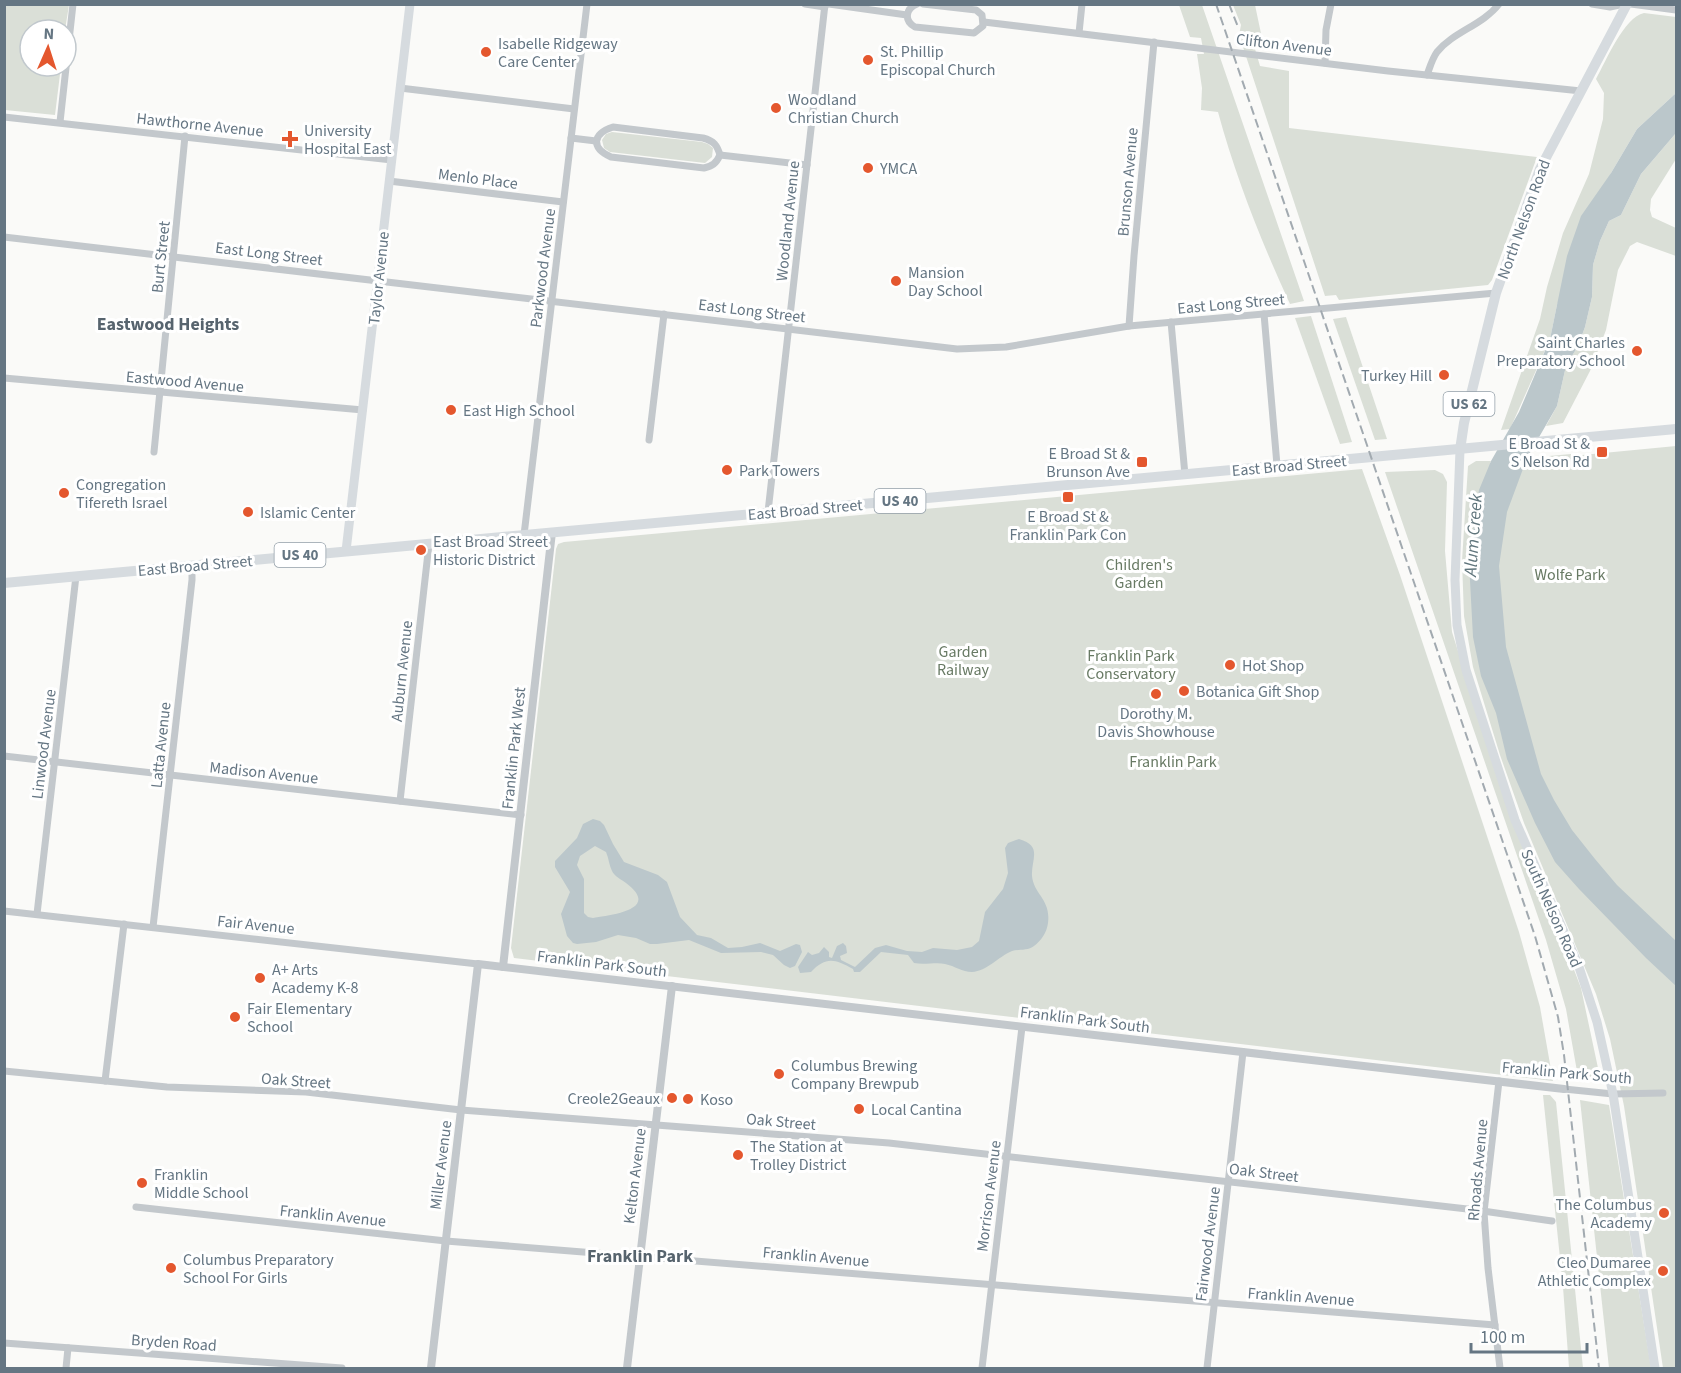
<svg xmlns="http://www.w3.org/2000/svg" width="1681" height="1373" font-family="'Source Sans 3',sans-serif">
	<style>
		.green { fill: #dadfd7 }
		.water { fill: #bbc7cb; fill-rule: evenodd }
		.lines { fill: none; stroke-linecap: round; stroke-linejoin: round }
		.minor { stroke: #c3c8cc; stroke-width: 7 }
		.tertiary { stroke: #c3c8cc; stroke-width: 8 }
		.secondary { stroke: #d6dbdf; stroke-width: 9 }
		.primary { stroke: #d6dbdf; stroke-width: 10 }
		.rail { stroke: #a2aab0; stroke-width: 2; stroke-dasharray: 9 4.5; stroke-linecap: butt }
		.poi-dot { fill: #e4572e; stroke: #fff; stroke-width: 2 }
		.labels { text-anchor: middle; stroke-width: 6; stroke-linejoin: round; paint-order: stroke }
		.shield { fill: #fff; stroke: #939fa8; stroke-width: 1.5 }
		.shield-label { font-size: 15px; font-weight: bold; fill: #657683 }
		.poi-label { font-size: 16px; fill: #657683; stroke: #fff; text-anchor: start }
		.street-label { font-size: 16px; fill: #657683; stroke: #fff }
		.park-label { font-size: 16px; fill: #687a64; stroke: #fff }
		.neighbourhood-label { font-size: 18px; font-weight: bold; fill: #57646e; stroke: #fff }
		.water-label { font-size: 18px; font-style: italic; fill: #60757c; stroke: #fff }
	</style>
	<rect width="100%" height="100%" fill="#fafaf8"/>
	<g class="green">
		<polygon points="4,5 69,5 65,30 30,30 30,66 61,66 55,115 5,110"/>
		<path d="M 1179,5 L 1202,5 L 1304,301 L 1290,304 C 1261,241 1236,178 1218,112 L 1201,110 L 1202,88 L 1197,54 L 1204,54 L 1201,38 L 1190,37 Z"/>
		<polygon points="1233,5 1255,5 1263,43 1253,42 1260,66 1289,71 1289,128 1537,157 1492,280 1488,285 1339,300 1336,295 1325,296 1239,35 1241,25"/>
		<path d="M 1644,13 L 1676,17 L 1676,93 L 1637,129 L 1611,173 L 1557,305 L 1550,339 L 1510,429 L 1501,430 L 1540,319 L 1547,287 L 1563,233 L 1589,174 L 1603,119 L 1604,93 L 1596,79 C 1606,61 1624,17 1644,13 Z"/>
		<polygon points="612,132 702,142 708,144 713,148 712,157 705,163 610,152 604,148 602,140 606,134"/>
		<polygon points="1676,133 1676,159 1651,199 1650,210 1652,217 1676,228 1676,256 1637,242 1630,246 1618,270 1606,330 1590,371 1563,423 1546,426 1557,406 1566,366 1578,346 1585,327 1592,297 1593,265 1600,241 1609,221 1621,215 1641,174"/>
		<polygon points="1311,316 1352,442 1340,444 1295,318"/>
		<polygon points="1346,317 1387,439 1375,440 1333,319"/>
		<polygon points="1676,446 1676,1368 1663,1368 1624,1106 1610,1039 1596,994 1524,823 1500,755 1473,667 1464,616 1462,561 1468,466 1476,461 1491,461 1490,463 1526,460 1527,458 1571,454 1572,456"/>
		<polygon points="1362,469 1400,575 1519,932 1540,1007 1553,1081 514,958 511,948 556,549 558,544 564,542"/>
		<polygon points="1435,470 1443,474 1447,482 1445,551 1452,632 1486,740 1581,988 1598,1068 1595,1077 1590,1080 1578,1077 1566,1009 1546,940 1385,472"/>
		<polygon points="1543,1095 1550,1095 1556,1102 1583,1368 1569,1368 1563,1287"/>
		<polygon points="1580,1100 1609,1105 1651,1368 1609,1368"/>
	</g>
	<g class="water">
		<polygon points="1676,93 1676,133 1641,174 1621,215 1609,221 1600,241 1593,265 1592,297 1585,327 1578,346 1566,366 1557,406 1527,458 1507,512 1499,566 1506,647 1541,774 1554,800 1572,830 1595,859 1617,885 1676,941 1676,986 1646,958 1579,889 1555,862 1535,823 1507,759 1496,713 1481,676 1473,637 1469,562 1479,490 1491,461 1519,412 1550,339 1567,256 1581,216 1611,173 1637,129"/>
		<path d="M 593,819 L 600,821 L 604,825 L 613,844 L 624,862 L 658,875 L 667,882 L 680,917 L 697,935 L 711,938 L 728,948 L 742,947 L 760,943 L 780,951 L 796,944 L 800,945 L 802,952 L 795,966 L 790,968 L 784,965 L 773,955 L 761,952 L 721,953 L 689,940 L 657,944 L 650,944 L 636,938 L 618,935 L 596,942 L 577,944 L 573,943 L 567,936 L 561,914 L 570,892 L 555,867 L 555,861 L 577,838 L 583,824 ZM 595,846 L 606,852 C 609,859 609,865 612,871 C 614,876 622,880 626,883 C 662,910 610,915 593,918 L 588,917 L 584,913 L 584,879 L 577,865 L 580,856 Z"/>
		<path d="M 1019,839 C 1043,846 1031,859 1032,876 C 1034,895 1051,899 1048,923 C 1047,932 1041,941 1034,946 C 1028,951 1019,949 1012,951 C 998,957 987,971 972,972 C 962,972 955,966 945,964 C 937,962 924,965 914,963 L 908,955 L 881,952 L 860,972 L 854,972 L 853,969 C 835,959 826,956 811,972 L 800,973 L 798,967 L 808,952 L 812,955 L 819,953 L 824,947 L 829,952 L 829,957 L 832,958 L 837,946 L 843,943 L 846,946 L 847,953 L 840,956 L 841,960 L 855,967 L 875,948 L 886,945 L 907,951 L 922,952 L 933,948 L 957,950 L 972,947 L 979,941 L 985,912 L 1003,889 L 1008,873 L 1005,848 L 1008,843 Z"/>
	</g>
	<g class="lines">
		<g class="minor">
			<polyline points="805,4 825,7"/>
			<polyline points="829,4 907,15"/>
			<path d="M 917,4 C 905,9 904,21 915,27 L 974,33 L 983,26 L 982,15 L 976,10 L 923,4"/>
			<polyline points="1592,4 1610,7 1624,4"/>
			<polyline points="1631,4 1676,10"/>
			<polyline points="984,22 1388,71 1581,91"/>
			<polyline points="1079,33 1082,4"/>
			<polyline points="1325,63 1326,30 1331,4"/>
			<path d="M 1427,75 C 1430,67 1432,59 1437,52 C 1453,32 1483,25 1499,4"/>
			<polyline points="400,88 574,109"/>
			<polyline points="4,117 392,160"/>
			<polyline points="60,122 73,4"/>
			<path d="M 613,127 L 703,138 C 714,141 717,145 720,155 C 716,164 712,166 704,168 L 611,157 C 591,148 592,134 613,127 Z"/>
			<polyline points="571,138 596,141"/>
			<polyline points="720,155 807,165"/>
			<polyline points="389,181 563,202"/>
			<polyline points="4,237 957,349 1006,347 1129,326 1496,293"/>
			<polyline points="1264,314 1277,465"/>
			<polyline points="1171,322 1185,475"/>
			<polyline points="1129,326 1134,256 1154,42"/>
			<polyline points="4,378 363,410"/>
			<polyline points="649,440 664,314"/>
			<polyline points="154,452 185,136"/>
			<polyline points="768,512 825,4"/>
			<polyline points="524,535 587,4"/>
			<polyline points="4,756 521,815"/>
			<polyline points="400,801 429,544"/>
			<polyline points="4,911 478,964"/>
			<polyline points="37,914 76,576"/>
			<polyline points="153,927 192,580 192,566"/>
			<polyline points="4,1071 167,1087 306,1092 461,1110 889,1143 1476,1210 1552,1221"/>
			<polyline points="105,1081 124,924"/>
			<polyline points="1499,1081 1484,1212 1488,1268 1500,1368"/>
			<polyline points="1564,1089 1613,1094 1663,1093"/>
			<polyline points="136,1207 446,1241 1495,1325"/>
			<polyline points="4,1343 342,1368"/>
			<polyline points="66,1368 68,1348"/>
			<polyline points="982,1368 1022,1027"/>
			<polyline points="1207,1368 1243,1052"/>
		</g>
		<g class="tertiary">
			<polyline points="503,967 552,532"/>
			<polyline points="431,1368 478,964 1564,1089"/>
			<polyline points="627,1368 672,986"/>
		</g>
		<g class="secondary">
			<polyline points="1460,450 1455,580 1457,625 1466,670 1515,820 1578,964 1597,1022 1613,1094 1655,1368"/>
			<polyline points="346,551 410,4"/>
		</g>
		<g class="primary">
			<polyline points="1460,450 1464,423 1496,293 1540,169 1627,4"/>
			<polyline points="4,583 1676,429"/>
		</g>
		<g class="rail">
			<polyline points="1216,4 1535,936 1558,1017 1564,1055 1599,1368"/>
			<polyline points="1229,4 1238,27"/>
		</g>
	</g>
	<g class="poi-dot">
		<circle cx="486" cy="52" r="6"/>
		<circle cx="868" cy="60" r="6"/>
		<circle cx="776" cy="108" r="6"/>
		<path d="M287 130h6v6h6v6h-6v6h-6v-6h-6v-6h6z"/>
		<circle cx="868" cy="168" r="6"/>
		<circle cx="896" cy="281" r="6"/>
		<circle cx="1637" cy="351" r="6"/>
		<circle cx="1444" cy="375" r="6"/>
		<circle cx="451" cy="410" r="6"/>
		<rect x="1596" y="446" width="12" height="12" rx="3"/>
		<rect x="1136" y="456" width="12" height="12" rx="3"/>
		<circle cx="727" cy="470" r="6"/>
		<circle cx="64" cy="493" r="6"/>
		<rect x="1062" y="491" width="12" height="12" rx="3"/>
		<circle cx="248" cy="512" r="6"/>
		<circle cx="421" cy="550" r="6"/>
		<circle cx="1230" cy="665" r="6"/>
		<circle cx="1184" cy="691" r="6"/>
		<circle cx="1156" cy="694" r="6"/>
		<circle cx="260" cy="978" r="6"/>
		<circle cx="235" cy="1017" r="6"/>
		<circle cx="779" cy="1074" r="6"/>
		<circle cx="672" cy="1098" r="6"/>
		<circle cx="688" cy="1099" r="6"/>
		<circle cx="859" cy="1109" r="6"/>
		<circle cx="738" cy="1155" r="6"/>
		<circle cx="142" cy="1183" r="6"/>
		<circle cx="1664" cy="1213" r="6"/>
		<circle cx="171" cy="1268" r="6"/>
		<circle cx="1663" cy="1271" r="6"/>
	</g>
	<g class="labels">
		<g class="shield">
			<rect x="1443.5" y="392" width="51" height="24" rx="4.5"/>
			<rect x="874.5" y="489" width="51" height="24" rx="4.5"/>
			<rect x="274.5" y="543" width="51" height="24" rx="4.5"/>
		</g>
		<g class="shield-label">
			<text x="1469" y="409">US 62</text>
			<text x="900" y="506">US 40</text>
			<text x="300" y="560">US 40</text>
		</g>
		<g class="poi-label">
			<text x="498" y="49">Isabelle Ridgeway<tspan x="498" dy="18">Care Center</tspan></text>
			<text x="880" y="57">St. Phillip<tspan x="880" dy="18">Episcopal Church</tspan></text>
			<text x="788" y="105">Woodland<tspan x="788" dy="18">Christian Church</tspan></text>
			<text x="304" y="136">University<tspan x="304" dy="18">Hospital East</tspan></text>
			<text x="880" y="174">YMCA</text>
			<text x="908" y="278">Mansion<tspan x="908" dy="18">Day School</tspan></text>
			<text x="1625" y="348" text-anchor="end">Saint Charles<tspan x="1625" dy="18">Preparatory School</tspan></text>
			<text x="1432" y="381" text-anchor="end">Turkey Hill</text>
			<text x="463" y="416">East High School</text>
			<text x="1590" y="449" text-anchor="end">E Broad St &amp;<tspan x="1590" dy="18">S Nelson Rd</tspan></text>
			<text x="1130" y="459" text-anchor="end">E Broad St &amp;<tspan x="1130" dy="18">Brunson Ave</tspan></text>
			<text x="739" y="476">Park Towers</text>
			<text x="76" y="490">Congregation<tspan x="76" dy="18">Tifereth Israel</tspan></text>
			<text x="260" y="518">Islamic Center</text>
			<text x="1068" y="522" text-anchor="middle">E Broad St &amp;<tspan x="1068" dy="18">Franklin Park Con</tspan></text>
			<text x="433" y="547">East Broad Street<tspan x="433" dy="18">Historic District</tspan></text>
			<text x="1242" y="671">Hot Shop</text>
			<text x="1196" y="697">Botanica Gift Shop</text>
			<text x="1156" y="719" text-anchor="middle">Dorothy M.<tspan x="1156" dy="18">Davis Showhouse</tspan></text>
			<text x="272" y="975">A+ Arts<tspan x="272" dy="18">Academy K-8</tspan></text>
			<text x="247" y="1014">Fair Elementary<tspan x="247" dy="18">School</tspan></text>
			<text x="791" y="1071">Columbus Brewing<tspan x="791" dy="18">Company Brewpub</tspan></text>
			<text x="660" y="1104" text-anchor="end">Creole2Geaux</text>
			<text x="700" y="1105">Koso</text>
			<text x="871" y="1115">Local Cantina</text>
			<text x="750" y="1152">The Station at<tspan x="750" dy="18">Trolley District</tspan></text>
			<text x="154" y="1180">Franklin<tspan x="154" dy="18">Middle School</tspan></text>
			<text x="1652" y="1210" text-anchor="end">The Columbus<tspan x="1652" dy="18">Academy</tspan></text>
			<text x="183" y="1265">Columbus Preparatory<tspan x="183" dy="18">School For Girls</tspan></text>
			<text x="1651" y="1268" text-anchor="end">Cleo Dumaree<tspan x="1651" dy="18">Athletic Complex</tspan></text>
		</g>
		<g class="street-label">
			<text transform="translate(1284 44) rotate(7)" y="6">Clifton Avenue</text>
			<text transform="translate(200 124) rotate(6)" y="6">Hawthorne Avenue</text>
			<text transform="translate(478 178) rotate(7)" y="6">Menlo Place</text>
			<text transform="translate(1127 182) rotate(-85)" y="6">Brunson Avenue</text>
			<text transform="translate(1523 219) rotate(-70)" y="6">North Nelson Road</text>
			<text transform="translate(787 221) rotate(-84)" y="6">Woodland Avenue</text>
			<text transform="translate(269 253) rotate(7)" y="6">East Long Street</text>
			<text transform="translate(160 257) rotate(-84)" y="6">Burt Street</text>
			<text transform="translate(542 268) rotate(-83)" y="6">Parkwood Avenue</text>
			<text transform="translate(378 278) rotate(-84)" y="6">Taylor Avenue</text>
			<text transform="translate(1231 303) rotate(-5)" y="6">East Long Street</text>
			<text transform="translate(752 310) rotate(7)" y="6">East Long Street</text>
			<text transform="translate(185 381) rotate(5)" y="6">Eastwood Avenue</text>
			<text transform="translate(1289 465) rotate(-5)" y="6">East Broad Street</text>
			<text transform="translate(805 509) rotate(-5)" y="6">East Broad Street</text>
			<text transform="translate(195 565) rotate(-5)" y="6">East Broad Street</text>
			<text transform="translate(401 671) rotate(-84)" y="6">Auburn Avenue</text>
			<text transform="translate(43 744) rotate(-83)" y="6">Linwood Avenue</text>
			<text transform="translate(160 745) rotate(-84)" y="6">Latta Avenue</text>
			<text transform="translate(513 748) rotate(-84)" y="6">Franklin Park West</text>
			<text transform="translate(264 772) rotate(6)" y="6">Madison Avenue</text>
			<text transform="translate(1552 908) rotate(66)" y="6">South Nelson Road</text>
			<text transform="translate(256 924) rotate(6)" y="6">Fair Avenue</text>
			<text transform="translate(602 963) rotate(7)" y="6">Franklin Park South</text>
			<text transform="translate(1085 1019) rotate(7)" y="6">Franklin Park South</text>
			<text transform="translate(1567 1072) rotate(5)" y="6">Franklin Park South</text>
			<text transform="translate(296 1080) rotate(4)" y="6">Oak Street</text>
			<text transform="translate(781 1121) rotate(5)" y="6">Oak Street</text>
			<text transform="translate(440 1165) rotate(-83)" y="6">Miller Avenue</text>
			<text transform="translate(1477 1170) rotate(-85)" y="6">Rhoads Avenue</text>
			<text transform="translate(1264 1172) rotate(7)" y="6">Oak Street</text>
			<text transform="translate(634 1176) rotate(-83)" y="6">Kelton Avenue</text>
			<text transform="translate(988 1196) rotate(-83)" y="6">Morrison Avenue</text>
			<text transform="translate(333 1215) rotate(6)" y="6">Franklin Avenue</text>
			<text transform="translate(1207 1244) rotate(-83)" y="6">Fairwood Avenue</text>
			<text transform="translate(816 1256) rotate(5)" y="6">Franklin Avenue</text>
			<text transform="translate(1301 1296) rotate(4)" y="6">Franklin Avenue</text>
			<text transform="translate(174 1342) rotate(4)" y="6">Bryden Road</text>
		</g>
		<g class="park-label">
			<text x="1139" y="570">Children's<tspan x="1139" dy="18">Garden</tspan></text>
			<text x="1570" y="580">Wolfe Park</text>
			<text x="963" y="657">Garden<tspan x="963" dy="18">Railway</tspan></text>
			<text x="1131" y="661">Franklin Park<tspan x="1131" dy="18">Conservatory</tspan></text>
			<text x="1173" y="767">Franklin Park</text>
		</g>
		<g class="neighbourhood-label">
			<text x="168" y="330">Eastwood Heights</text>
			<text x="640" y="1262">Franklin Park</text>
		</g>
		<g class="water-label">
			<text transform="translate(1473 535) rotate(-86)" y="6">Alum Creek</text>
		</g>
	</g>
	<rect width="1681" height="1373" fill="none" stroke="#657683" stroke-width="12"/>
	<g transform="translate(48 48) rotate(3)"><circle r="28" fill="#ffffff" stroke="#c1c8cd" stroke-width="1.5"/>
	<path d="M0-4.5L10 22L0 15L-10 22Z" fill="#e4572e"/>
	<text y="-9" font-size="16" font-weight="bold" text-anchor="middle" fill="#657683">N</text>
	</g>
	<path d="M1471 1343v9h116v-9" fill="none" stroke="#657683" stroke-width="3"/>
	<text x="1480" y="1343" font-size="18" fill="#657683" stroke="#ffffff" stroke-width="4.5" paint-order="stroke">100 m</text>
</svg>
